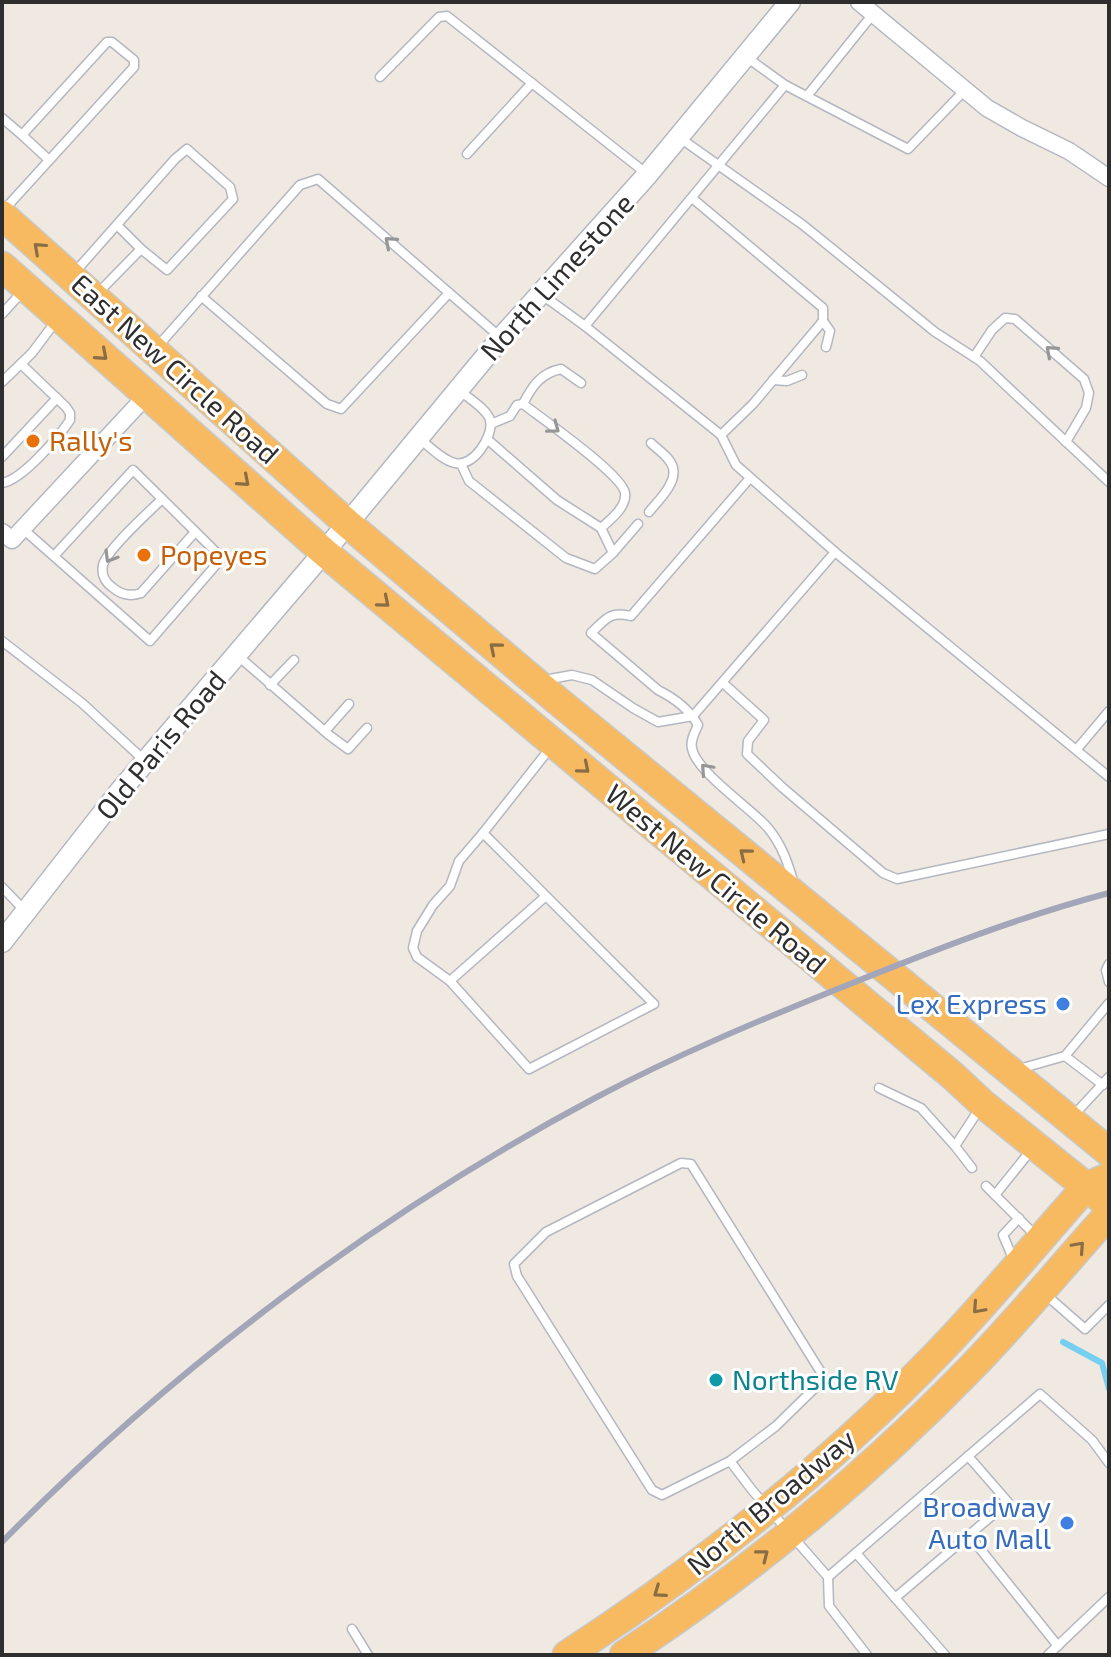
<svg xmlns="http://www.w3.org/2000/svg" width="1111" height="1657" font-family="'Exo 2',sans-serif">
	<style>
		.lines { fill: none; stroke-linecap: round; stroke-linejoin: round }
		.stream { stroke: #75cff0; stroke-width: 6 }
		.service-casing { stroke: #b4b7c1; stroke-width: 11 }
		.minor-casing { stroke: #b4b7c1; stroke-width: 19 }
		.tertiary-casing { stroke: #b4b7c1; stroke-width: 23 }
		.trunk-casing { stroke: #c9c9c9; stroke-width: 31 }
		.service { stroke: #fff; stroke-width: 8 }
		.minor { stroke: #fff; stroke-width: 16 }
		.tertiary { stroke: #fff; stroke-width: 20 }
		.trunk { stroke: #f8ba60; stroke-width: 28 }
		.rail { stroke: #a3a6b8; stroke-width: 6 }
		.oneway { stroke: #969696 }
		.oneway2 { stroke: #896d44 }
		.food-dot { fill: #e8710a; stroke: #fff; stroke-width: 3 }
		.shop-dot { fill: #3f7fe0; stroke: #fff; stroke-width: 3 }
		.culture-dot { fill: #0f9aa8; stroke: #fff; stroke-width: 3 }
		.labels { text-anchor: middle; stroke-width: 6; stroke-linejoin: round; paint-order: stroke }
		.street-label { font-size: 28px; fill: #2e2e2e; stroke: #fff }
		.food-label { font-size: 28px; fill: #c56008; stroke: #fff; text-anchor: start }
		.shop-label { font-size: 28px; fill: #366cbe; stroke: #fff; text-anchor: end }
		.culture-label { font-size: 28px; fill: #0d838f; stroke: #fff; text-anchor: start }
	</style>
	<rect width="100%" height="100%" fill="#efe9e1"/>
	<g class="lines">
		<polyline class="stream" points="1063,1342 1102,1363 1109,1389"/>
		<g class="service-casing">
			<g id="service">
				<polyline points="380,77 439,17 447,16 647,174"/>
				<polyline points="785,85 908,149 965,90"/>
				<polyline points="807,96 873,14"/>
				<polyline points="2,118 22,135"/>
				<polyline points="680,138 803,225 935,332 980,361 1109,482"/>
				<polyline points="467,154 532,83"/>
				<polyline points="3,211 134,67 134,60 112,42 107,42 22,135 49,160"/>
				<polyline points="117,225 141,249"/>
				<polyline points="75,272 175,159 187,149 230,187 233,199 167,270 141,249 97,294"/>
				<polyline points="541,294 585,326 785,85 745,56"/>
				<polyline points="201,296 327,404 341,409 449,293"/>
				<polyline points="2,314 23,291"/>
				<polyline points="823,321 830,331 826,347"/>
				<polyline points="585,326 721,435"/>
				<polyline points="158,346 300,185 318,179 500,337"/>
				<polyline points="974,357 992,330 1005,318 1015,319 1084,379 1089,393 1086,408 1066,442"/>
				<polyline points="773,380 787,381 802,375"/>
				<polyline points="2,382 32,353 56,321"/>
				<path d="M 523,404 C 532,386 541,373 561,369 L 581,383"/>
				<path d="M 419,438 C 429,446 442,460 455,463 C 473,468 494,436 490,420 C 487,409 468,398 459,390"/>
				<polyline points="487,439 557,500 601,528"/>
				<polyline points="2,457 57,398"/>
				<path d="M 461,464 L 469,481 L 566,558 L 595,569 L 613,553 L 601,528 C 610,520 627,507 625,493 C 622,474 541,418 523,404 L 517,405 L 510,416 L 491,424"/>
				<path d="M 750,478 L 631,616 C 609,611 606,619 591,633 L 658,690 C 674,698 689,709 698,725 C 695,732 690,741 692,748 C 695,771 752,809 768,828 C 782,845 788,863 794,884"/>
				<path d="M 2,483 C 22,480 58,438 70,420 L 70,413 L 66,407 L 21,364"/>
				<path d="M 162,499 C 149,512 107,549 103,565 C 101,574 105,582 112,587 C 121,595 130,597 141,593 L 195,532"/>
				<path d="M 649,512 C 658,501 677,483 673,468 C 671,458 658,450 651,443"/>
				<polyline points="23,529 150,641 222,558 133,470 54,556"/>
				<polyline points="835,552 1109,777"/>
				<polyline points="613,553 638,524"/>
				<polyline points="2,641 82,703 145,761"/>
				<polyline points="237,655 329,735 348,749 367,728"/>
				<polyline points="544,680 572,675 592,680 633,708 658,722 693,716 835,552 736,465 721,435 753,404 823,321 823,308 692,198"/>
				<polyline points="723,683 764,720 748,741 747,754 783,788 883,873 897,879 1109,834"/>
				<polyline points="270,685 294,660"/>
				<polyline points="325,731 349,704"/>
				<polyline points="1077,749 1109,711"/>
				<polyline points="2,887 26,912"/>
				<polyline points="546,896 450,981 529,1069 654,1004 483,833 551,747"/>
				<polyline points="1109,964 1106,970 1109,982"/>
				<polyline points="450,981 417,957 413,948 417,931 433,905 450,886 459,861 483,833"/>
				<polyline points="1065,1056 1103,1085"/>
				<polyline points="1019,1069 1065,1056 1109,1003"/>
				<polyline points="879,1088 921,1108 955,1146"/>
				<polyline points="1074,1115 1109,1077"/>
				<polyline points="972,1168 955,1146 980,1108"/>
				<polyline points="986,1186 1036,1236"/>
				<polyline points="995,1195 1032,1149"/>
				<polyline points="1014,1261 1003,1235 1019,1218"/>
				<polyline points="1045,1294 1085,1329 1109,1305"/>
				<polyline points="968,1456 1008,1502 969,1535"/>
				<polyline points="730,1461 776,1426 821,1382 822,1374 691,1164 681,1163 546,1232 514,1264 517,1276 652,1490 662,1495 730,1461 752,1490 828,1577 829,1606 867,1655"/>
				<polyline points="856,1553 945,1655"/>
				<polyline points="828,1577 1040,1394 1092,1440 1109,1463"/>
				<polyline points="895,1598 969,1535 1058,1646"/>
				<polyline points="352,1629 368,1655"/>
				<polyline points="1048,1655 1109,1597"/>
			</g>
		</g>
		<g class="minor-casing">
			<g id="minor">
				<polyline points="859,2 987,108 1022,128 1069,151 1109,178"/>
				<polyline points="2,532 12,540 147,395"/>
			</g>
		</g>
		<g class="tertiary-casing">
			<polyline id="tertiary" points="2,942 121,790 324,552 501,338 648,174 790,2"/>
		</g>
		<g class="trunk-casing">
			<g id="trunk">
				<polyline points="2,215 348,524 558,701 1109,1152"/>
				<polyline points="2,266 324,552 953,1076 983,1104 1109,1205"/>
				<path d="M 567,1655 C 702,1567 828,1467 940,1351 C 990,1299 1037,1242 1086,1187 L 1109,1177"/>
				<path d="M 624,1655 C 750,1572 866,1476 971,1368 C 1019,1319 1063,1265 1109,1214"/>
			</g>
		</g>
		<use href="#service" class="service"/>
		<use href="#minor" class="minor"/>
		<use href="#tertiary" class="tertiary"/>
		<use href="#trunk" class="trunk"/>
		<path class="rail" d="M 2,1542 C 172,1369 380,1212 595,1098 C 676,1055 760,1020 845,986 C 932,951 1018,917 1109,893"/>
	</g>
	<defs><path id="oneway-chevron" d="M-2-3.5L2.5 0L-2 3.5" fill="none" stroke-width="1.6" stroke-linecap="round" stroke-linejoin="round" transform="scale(2)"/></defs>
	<g class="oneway">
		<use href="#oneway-chevron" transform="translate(390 242) rotate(-139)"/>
		<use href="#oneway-chevron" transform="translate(1051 351) rotate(-139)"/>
		<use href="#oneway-chevron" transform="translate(554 428) rotate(37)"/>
		<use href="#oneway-chevron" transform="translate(110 557) rotate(121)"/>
		<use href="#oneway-chevron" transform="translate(706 769) rotate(-132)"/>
	</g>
	<g class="oneway2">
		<use href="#oneway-chevron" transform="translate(39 248) rotate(-138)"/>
		<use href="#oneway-chevron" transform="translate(102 355) rotate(41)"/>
		<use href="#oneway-chevron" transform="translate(244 481) rotate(41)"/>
		<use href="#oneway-chevron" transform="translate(384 602) rotate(40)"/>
		<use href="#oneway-chevron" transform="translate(495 648) rotate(-140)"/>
		<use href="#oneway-chevron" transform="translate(584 768) rotate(40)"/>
		<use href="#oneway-chevron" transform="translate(745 854) rotate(-141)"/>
		<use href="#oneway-chevron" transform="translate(1079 1247) rotate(-48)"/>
		<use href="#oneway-chevron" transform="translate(978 1308) rotate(132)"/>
		<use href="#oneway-chevron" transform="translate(763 1555) rotate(-38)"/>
		<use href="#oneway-chevron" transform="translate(659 1592) rotate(145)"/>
	</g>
	<g class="food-dot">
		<circle cx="33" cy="441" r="8"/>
		<circle cx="144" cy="555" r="8"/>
	</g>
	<g class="shop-dot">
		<circle cx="1063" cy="1004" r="8"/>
		<circle cx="1067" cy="1523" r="8"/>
	</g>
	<circle class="culture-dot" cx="716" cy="1380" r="8"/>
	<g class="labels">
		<g class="street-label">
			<text transform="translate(557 277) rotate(-48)" y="10">North Limestone</text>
			<text transform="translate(175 369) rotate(42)" y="10">East New Circle Road</text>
			<text transform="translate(161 745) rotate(-50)" y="10">Old Paris Road</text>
			<text transform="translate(716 879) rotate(40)" y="10">West New Circle Road</text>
			<text transform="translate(771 1502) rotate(-40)" y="10">North Broadway</text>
		</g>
		<g class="food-label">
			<text x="49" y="451">Rally's</text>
			<text x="160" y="565">Popeyes</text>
		</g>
		<g class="shop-label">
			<text x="1047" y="1014">Lex Express</text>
			<text x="1051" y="1517">Broadway<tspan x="1051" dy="32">Auto Mall</tspan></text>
		</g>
		<g class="culture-label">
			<text x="732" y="1390">Northside RV</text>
		</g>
	</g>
	<rect width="1111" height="1657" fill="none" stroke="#2e2e2e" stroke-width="8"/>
</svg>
